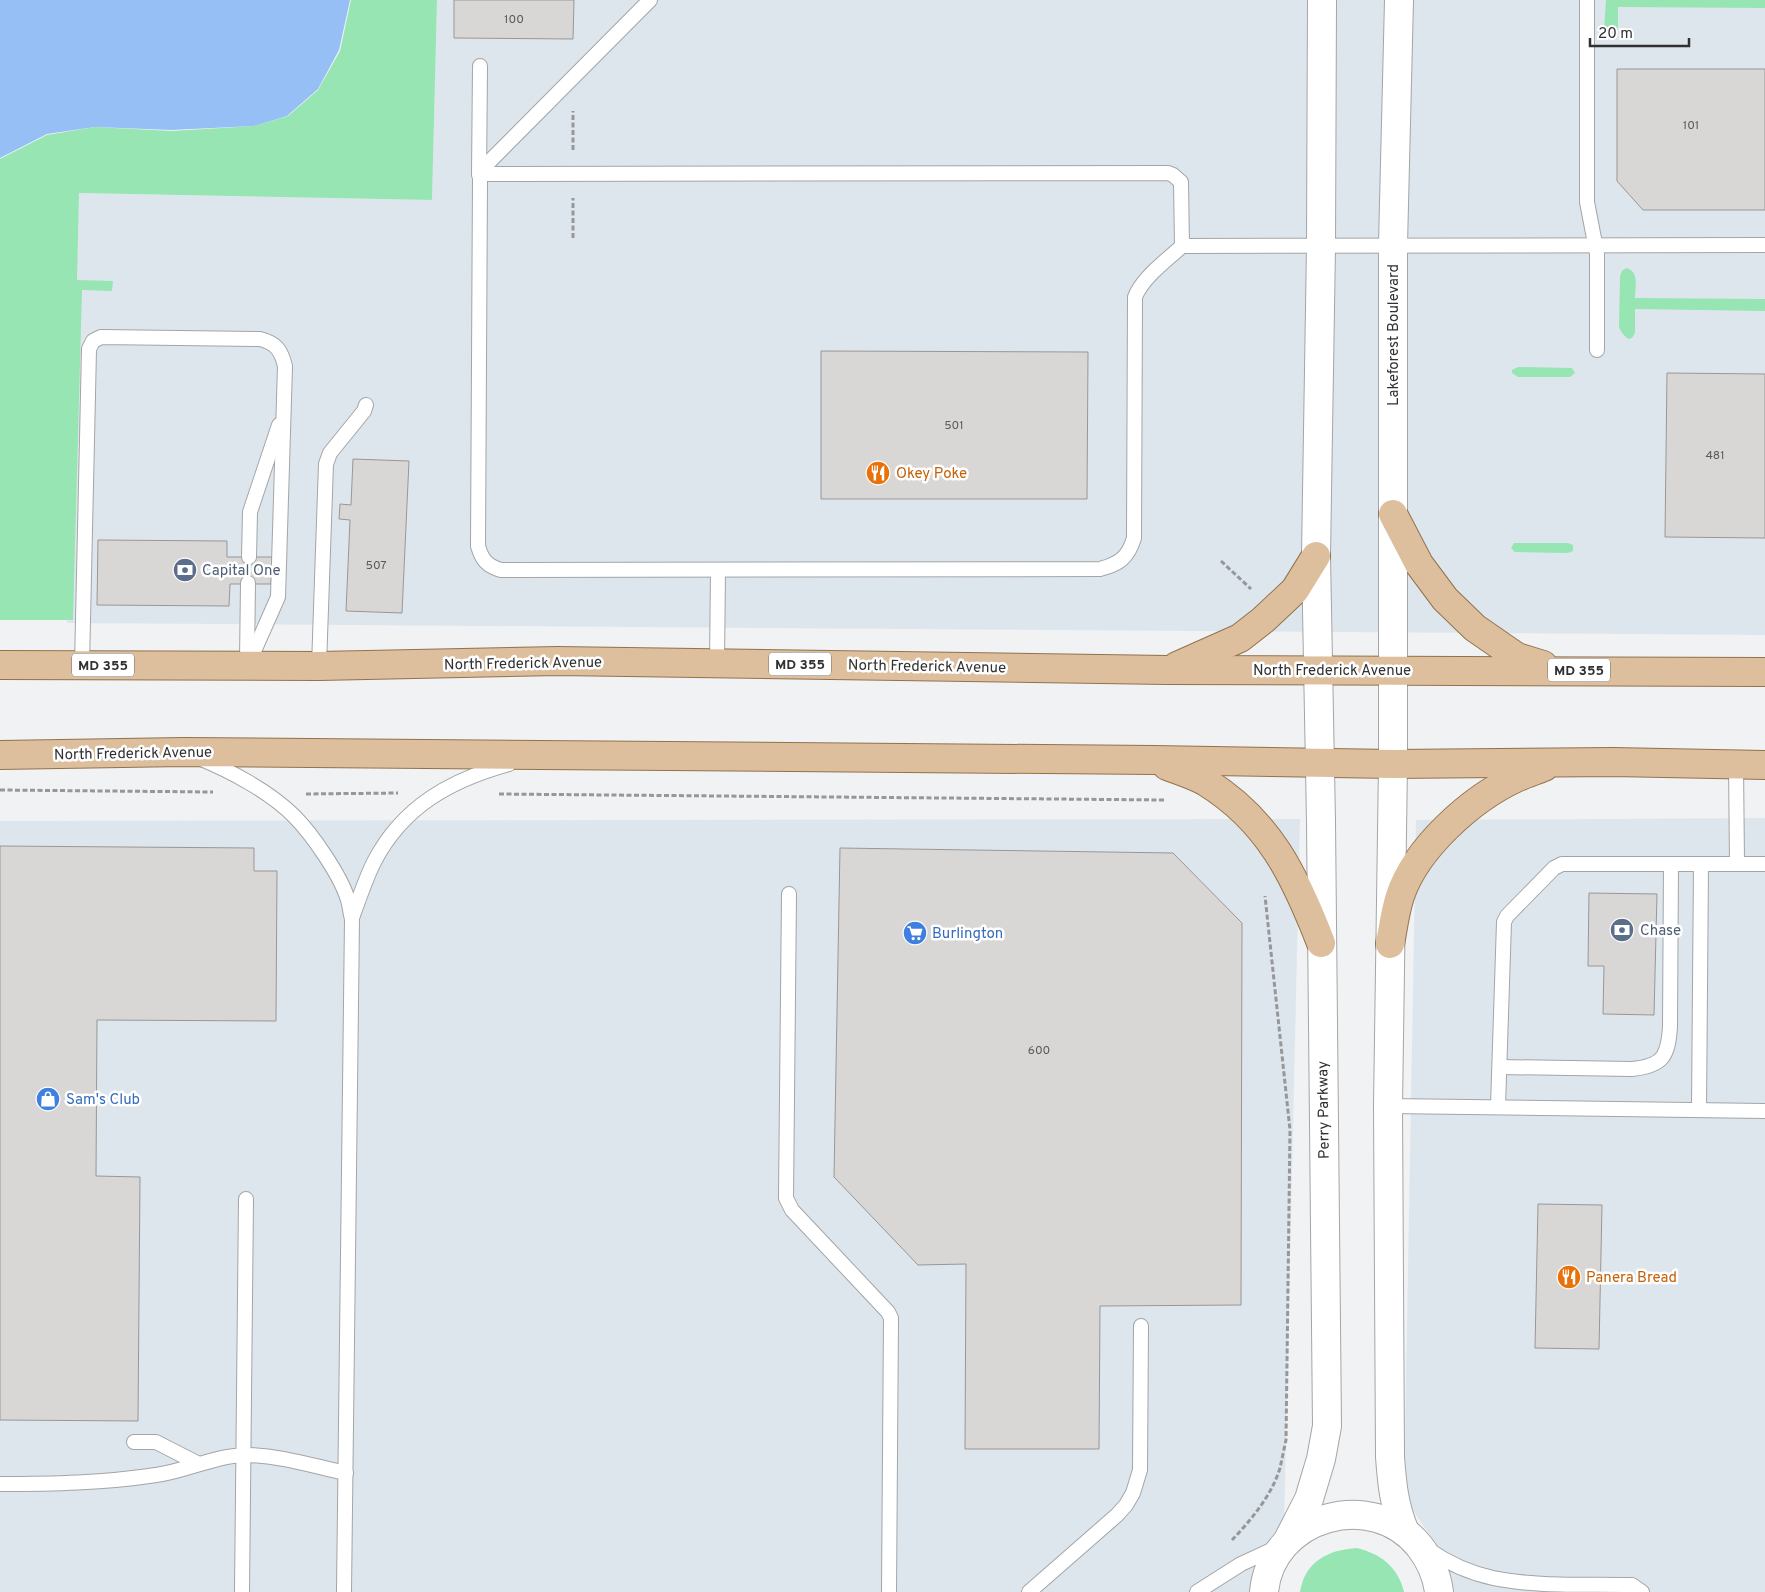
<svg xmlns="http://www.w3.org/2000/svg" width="1765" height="1592" font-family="Overpass,sans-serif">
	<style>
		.built { fill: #dee6ed }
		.green { fill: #96e5b2 }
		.water { fill: #96bff5 }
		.building { fill: #d9d7d5; stroke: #999795 }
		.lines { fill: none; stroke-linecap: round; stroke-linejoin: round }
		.service-casing { stroke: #a3a5a7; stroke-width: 16 }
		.tertiary-casing { stroke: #a3a5a7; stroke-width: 30 }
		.primary-casing { stroke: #92724d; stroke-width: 30 }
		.path { stroke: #969799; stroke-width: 3; stroke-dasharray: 5 2.5; stroke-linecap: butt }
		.service { stroke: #fff; stroke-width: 14 }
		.tertiary { stroke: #fff; stroke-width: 28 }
		.primary { stroke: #ddbf9d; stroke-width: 28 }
		.labels { text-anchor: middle; stroke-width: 5; stroke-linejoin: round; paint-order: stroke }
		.number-label { font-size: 12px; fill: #5a5a5b }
		.shield { fill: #fff; stroke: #6e6f70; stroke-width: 1 }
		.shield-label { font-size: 14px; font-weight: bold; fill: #303132 }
		.street-label { font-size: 15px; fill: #303132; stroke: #fff }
		.food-label { font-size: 15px; fill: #c56008; stroke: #fff; text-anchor: start }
		.service-label { font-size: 15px; fill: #4e5e75; stroke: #fff; text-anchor: start }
		.shop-label { font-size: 15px; fill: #366cbe; stroke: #fff; text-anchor: start }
	</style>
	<rect width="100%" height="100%" fill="#f0f2f4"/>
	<g class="built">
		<polygon points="437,0 1765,0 1765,635 67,623 79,193 432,200"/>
		<polygon points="1765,818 1765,1592 1446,1592 1437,1546 1404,1497 1416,820"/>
		<polygon points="1300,819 1284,1527 1252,1592 0,1592 0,821"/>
	</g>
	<g class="green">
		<polygon points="351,0 437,0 432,200 79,193 77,280 113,281 112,291 82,290 73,620 0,620 0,159 47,135 95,127 172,131 254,126 288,116 318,90 340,51"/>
		<polygon points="1606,0 1765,0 1765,8 1618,7 1618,27 1614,34 1610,35 1604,30"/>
		<path d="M 1626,268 C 1640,271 1635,288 1635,298 L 1765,299 L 1765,311 L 1635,309 L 1635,333 L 1632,338 L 1628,339 L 1622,333 L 1619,327 L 1620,276 L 1622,271 Z"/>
		<polygon points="1518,367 1572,368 1575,373 1570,377 1518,377 1512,373 1512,370"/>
		<polygon points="1514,543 1568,543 1573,545 1573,550 1572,552 1566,553 1515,552 1511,548"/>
		<path d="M 1357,1548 C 1381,1554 1398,1567 1404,1592 L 1300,1592 C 1305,1561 1328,1550 1357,1548 Z"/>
	</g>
	<polygon class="water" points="0,0 350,0 339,50 318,89 287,116 254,126 171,130 95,127 47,134 0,158"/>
	<g class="building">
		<polygon points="454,0 574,0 573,39 454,38"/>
		<polygon points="1617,69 1765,69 1765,210 1643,210 1617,181"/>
		<polygon points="821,351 1088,352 1087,499 821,499"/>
		<polygon points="1667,373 1765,374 1765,538 1665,537"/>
		<polygon points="353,459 409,461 402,613 346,611 350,520 339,519 340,504 351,505"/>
		<polygon points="98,540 227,541 227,557 272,557 271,584 230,584 229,606 97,605"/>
		<polygon points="0,846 254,848 254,871 277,871 276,1021 97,1020 96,1176 140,1177 138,1421 0,1420"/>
		<polygon points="840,848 1173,853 1242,923 1241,1305 1100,1306 1099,1449 965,1449 966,1264 918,1265 834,1177"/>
		<polygon points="1589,893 1657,894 1654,1015 1603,1014 1604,966 1588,966"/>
		<polygon points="1538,1204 1602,1205 1599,1349 1535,1348"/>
	</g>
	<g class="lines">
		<g class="service-casing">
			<g id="service">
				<path d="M 650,0 L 486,165 L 480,179 L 478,546 C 482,560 487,566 501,570 L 1100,569 C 1119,564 1128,558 1134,538 L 1135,297 C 1143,277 1166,261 1182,246"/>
				<polyline points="1587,0 1587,202 1597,254 1597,350"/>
				<polyline points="481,174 1168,173 1173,175 1181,182 1182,246 1765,245"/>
				<polyline points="479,175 480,66"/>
				<polyline points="249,557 250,512 279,425"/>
				<polyline points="247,661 248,583"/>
				<polyline points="717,663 718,570"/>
				<path d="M 82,665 L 89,349 L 93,341 L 101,337 L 260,339 C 276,343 281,350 285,366 L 278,597 L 247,667"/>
				<polyline points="319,666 326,464 330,453 364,411 366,405"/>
				<path d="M 199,758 C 231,771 270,792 294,816 C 312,834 341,876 348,900 C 350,906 350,913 352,919 L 344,1592"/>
				<polyline points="1736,764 1737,864"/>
				<polyline points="789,894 786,1198 792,1210 888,1312 891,1318 889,1592"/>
				<path d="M 352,918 C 359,899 365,880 374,862 C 403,806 451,780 509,764"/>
				<path d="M 1500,1067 L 1632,1069 C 1663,1066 1668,1056 1670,1027 L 1671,864"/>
				<polyline points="1388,1106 1765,1111"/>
				<polyline points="1498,1107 1504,922 1507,916 1554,868 1562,864 1765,864"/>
				<polyline points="1699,1110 1701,864"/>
				<polyline points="134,1442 156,1442 199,1464"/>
				<path d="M 0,1484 C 52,1484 104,1483 156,1475 C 186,1471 214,1456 245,1455 C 279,1455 313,1466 346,1473"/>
				<path d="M 1429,1550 C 1448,1563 1470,1573 1493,1578 C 1537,1587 1587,1584 1632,1585 L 1642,1592"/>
				<polyline points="242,1592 246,1199"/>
				<polyline points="1029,1592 1117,1515 1126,1505 1133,1493 1140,1470 1141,1326"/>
				<polyline points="1197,1592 1241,1564 1278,1547"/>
			</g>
		</g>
		<g class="tertiary-casing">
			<g id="tertiary">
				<path d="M 1399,0 L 1393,245 L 1393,764 L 1388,1106 L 1390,1457 C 1392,1484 1394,1506 1405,1532"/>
				<polyline points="1287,1542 1309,1499 1321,1459 1327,1426 1321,822 1316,556 1321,246 1322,0"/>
				<path d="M 1264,1592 C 1271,1516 1373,1487 1420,1547 C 1430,1560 1437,1576 1439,1592"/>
			</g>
		</g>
		<g class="primary-casing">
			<g id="primary">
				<polyline points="1393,514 1419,564 1445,599 1475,628 1517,657 1543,665"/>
				<polyline points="0,665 319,666 558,661 1167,670 1765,672"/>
				<polyline points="1177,666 1240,638 1263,620 1295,590 1316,556"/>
				<polyline points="0,755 183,752 1154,760 1393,764 1613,762 1765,765"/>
				<path d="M 1167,766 C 1180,771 1194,775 1206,782 C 1269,821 1295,876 1321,943"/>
				<path d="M 1390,944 C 1393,928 1395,911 1400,896 C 1416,848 1471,799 1516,778 C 1525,774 1534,771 1544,767"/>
			</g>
		</g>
		<g class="path">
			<polyline points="573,150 573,111"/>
			<polyline points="573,238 573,198"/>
			<polyline points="1221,561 1251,589"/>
			<polyline points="0,790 213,792"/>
			<polyline points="306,794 398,793"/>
			<polyline points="499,794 1165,800"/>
			<path d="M 1232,1540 C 1251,1520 1272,1495 1280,1468 C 1282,1459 1284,1449 1286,1440 L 1290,1130 L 1265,896"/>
		</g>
		<use href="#service" class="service"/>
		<use href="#tertiary" class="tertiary"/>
		<use href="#primary" class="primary"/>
	</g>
	<defs>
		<g id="restaurant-disc" transform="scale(1.25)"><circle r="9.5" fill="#e8710a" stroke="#fff"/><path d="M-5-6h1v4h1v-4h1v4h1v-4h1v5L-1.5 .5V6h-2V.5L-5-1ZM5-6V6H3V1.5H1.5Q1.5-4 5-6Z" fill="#fff"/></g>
		<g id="bank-disc" transform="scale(1.25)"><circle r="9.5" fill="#5c6f8a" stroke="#fff"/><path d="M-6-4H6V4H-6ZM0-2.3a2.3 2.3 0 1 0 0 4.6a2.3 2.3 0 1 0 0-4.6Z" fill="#fff"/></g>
		<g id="supermarket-disc" transform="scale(1.25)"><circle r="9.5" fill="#3f7fe0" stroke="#fff"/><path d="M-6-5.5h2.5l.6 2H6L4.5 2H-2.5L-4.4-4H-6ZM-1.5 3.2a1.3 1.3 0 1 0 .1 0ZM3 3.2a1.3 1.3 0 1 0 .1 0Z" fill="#fff"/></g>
		<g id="shop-disc" transform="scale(1.25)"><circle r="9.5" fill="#3f7fe0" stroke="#fff"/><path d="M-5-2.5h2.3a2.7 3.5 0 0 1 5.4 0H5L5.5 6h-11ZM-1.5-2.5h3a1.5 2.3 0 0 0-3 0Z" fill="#fff"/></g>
	</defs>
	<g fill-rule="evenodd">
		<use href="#restaurant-disc" x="878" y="473"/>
		<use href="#bank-disc" x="185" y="570"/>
		<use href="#bank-disc" x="1622" y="930"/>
		<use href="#supermarket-disc" x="915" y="933"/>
		<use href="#shop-disc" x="48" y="1099"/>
		<use href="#restaurant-disc" x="1569" y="1277"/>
	</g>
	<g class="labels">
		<g class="number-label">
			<text x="514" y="23">100</text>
			<text x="1691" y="129">101</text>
			<text x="954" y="429">501</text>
			<text x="1715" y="459">481</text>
			<text x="376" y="569">507</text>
			<text x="1039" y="1054">600</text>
		</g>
		<g class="shield">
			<rect x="769" y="652.5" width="62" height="23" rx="4"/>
			<rect x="72" y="653.5" width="62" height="23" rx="4"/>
			<rect x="1548" y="658.5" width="62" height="23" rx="4"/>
		</g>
		<g class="shield-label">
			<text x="800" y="669">MD 355</text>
			<text x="103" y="670">MD 355</text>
			<text x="1579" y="675">MD 355</text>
		</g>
		<g class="street-label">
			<text transform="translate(1393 335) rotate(-90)" y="5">Lakeforest Boulevard</text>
			<text transform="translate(523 663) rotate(-1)" y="5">North Frederick Avenue</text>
			<text transform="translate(927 666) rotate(1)" y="5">North Frederick Avenue</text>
			<text x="1332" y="675">North Frederick Avenue</text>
			<text transform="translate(133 753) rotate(-1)" y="5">North Frederick Avenue</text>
			<text transform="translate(1323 1110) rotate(-91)" y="5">Perry Parkway</text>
		</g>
		<g class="food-label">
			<text x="896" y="478">Okey Poke</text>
			<text x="1586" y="1282">Panera Bread</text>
		</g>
		<g class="service-label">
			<text x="202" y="575">Capital One</text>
			<text x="1640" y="935">Chase</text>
		</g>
		<g class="shop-label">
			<text x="932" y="938">Burlington</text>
			<text x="66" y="1104">Sam's Club</text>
		</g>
	</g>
	<path d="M1590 38v8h99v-8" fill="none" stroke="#303132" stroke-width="2.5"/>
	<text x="1598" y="38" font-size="15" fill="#303132" stroke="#ffffff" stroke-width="4" paint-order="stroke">20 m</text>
</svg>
